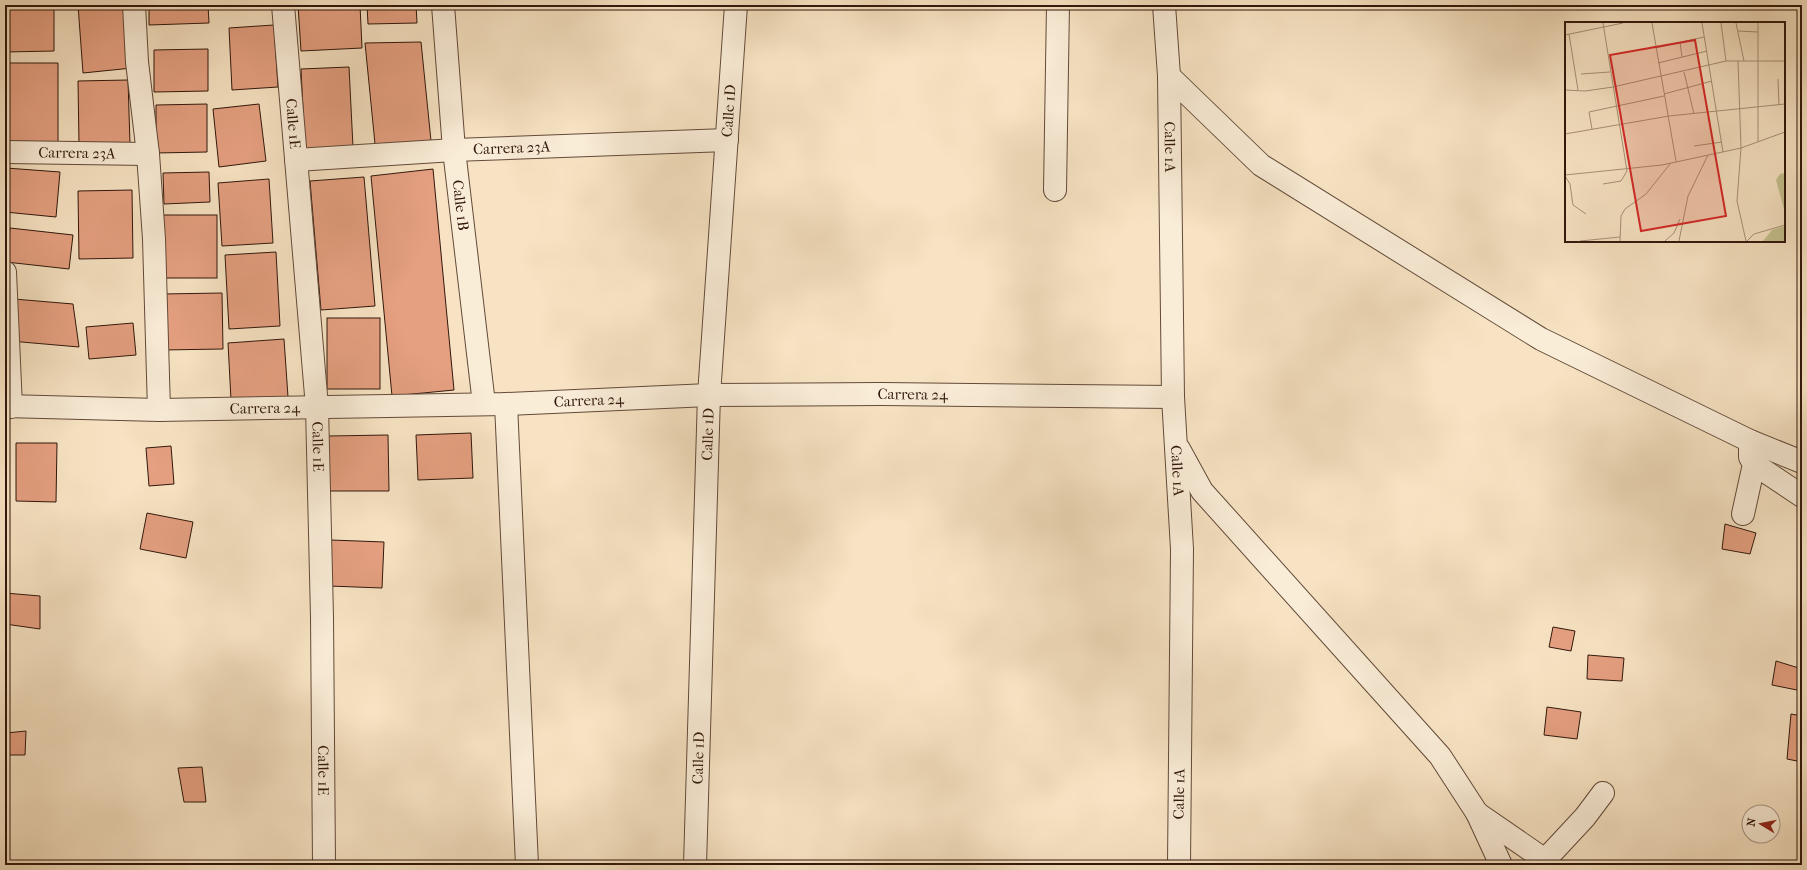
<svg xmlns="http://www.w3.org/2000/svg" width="1807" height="870" font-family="'IM FELL French Canon',serif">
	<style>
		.building { fill: #e5a081; stroke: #31170b }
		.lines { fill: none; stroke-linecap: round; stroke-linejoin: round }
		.minor-casing { stroke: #624a39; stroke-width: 24 }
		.minor { stroke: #faedd8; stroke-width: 22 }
		.labels { text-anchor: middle; stroke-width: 3.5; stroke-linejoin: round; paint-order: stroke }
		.street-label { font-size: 15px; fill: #31170b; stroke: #faedd8 }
		.inset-road { fill: none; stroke: #a89179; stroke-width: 1 }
		.view { fill: #d62828; fill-opacity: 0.15; stroke: #d62828; stroke-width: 2 }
		.inset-edge { fill: none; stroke: #31170b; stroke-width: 2 }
	</style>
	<rect width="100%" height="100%" fill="#f7e3c3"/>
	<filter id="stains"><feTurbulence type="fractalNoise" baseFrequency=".005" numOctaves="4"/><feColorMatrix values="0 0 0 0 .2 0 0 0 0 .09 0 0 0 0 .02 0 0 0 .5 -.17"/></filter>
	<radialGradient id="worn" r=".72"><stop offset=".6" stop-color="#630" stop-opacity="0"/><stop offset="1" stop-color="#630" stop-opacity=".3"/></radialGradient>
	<g class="building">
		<polygon points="5,5 54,5 54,51 5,52"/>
		<polygon points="78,5 127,5 132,68 83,73"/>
		<polygon points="149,5 208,5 209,23 149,25"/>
		<polygon points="298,5 360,5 362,48 301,51"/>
		<polygon points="367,5 416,5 417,23 368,24"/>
		<polygon points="274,25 278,87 232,90 229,28"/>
		<polygon points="421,42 431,141 375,144 365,43"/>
		<polygon points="208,49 208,91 154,92 154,50"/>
		<polygon points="5,63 58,63 58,142 5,141"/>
		<polygon points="349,67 353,147 305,150 301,69"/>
		<polygon points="128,80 130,144 79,145 78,81"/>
		<polygon points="207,104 207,152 156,153 156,105"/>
		<polygon points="259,104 266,161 219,167 213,109"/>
		<polygon points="6,168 60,172 56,217 5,212"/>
		<polygon points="433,169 454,390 392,396 371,176"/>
		<polygon points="209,172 210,202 164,204 163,173"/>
		<polygon points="364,177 375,306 321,310 310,181"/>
		<polygon points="269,179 273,243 222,246 218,183"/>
		<polygon points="132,190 133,258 79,259 78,191"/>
		<rect x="163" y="215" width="54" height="63"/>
		<polygon points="10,228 73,235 69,269 6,262"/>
		<polygon points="276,252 280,326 229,329 225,255"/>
		<polygon points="222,293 223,349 163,350 162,294"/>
		<polygon points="14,299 73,304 79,347 10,341"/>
		<rect x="327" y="318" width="53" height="71"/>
		<polygon points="133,323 136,355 89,359 86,327"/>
		<polygon points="284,339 288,397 231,400 228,343"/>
		<polygon points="471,433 473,478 418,480 416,435"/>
		<polygon points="388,435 389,491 329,491 328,436"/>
		<polygon points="16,443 57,443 56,502 16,501"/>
		<polygon points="171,446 174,484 149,486 146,448"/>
		<polygon points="147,513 193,522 186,558 140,549"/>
		<polygon points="1725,524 1756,533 1750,554 1722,549"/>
		<polygon points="331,540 384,542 382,588 329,586"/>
		<polygon points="5,593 40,596 40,629 5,624"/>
		<polygon points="1553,627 1575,631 1571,651 1549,647"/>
		<polygon points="1588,655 1624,658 1622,681 1587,679"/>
		<polygon points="1776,661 1802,669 1802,691 1772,685"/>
		<polygon points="1547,707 1581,712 1577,739 1544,735"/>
		<polygon points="1791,714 1802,716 1802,762 1787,759"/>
		<polygon points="26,731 25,755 6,755 6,733"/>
		<polygon points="202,767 206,802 184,802 178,768"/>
	</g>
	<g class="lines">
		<g class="minor-casing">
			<g id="minor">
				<polyline points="134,5 137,62 148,154 154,239 159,410"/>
				<path id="s1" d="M 283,5 L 317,407 L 322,617 L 324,865"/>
				<path id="s2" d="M 443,5 L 454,150 L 484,404"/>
				<path id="s3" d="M 1164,5 L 1169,76 L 1173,397 L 1182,549 L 1179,865"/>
				<polyline points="1169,76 1261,165 1541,339 1750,441 1802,462"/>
				<path id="s4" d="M 5,152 L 148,154"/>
				<path id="s5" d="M 296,160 L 454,150 L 727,140"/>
				<polyline points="1055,190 1058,5"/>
				<polyline points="5,272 11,407"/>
				<polyline points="506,404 527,865"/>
				<path id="s6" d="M 5,406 L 159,410 L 506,404 L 709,395 L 881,394 L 1173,397"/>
				<polyline points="1179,449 1202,491 1440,756 1477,813 1501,865"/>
				<polyline points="1754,464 1802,496"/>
				<polyline points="1743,514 1754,464 1750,457 1750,441"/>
				<polyline points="1477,813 1545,860 1550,865"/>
				<polyline points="1545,860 1585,817 1603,793"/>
				<path id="s7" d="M 695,865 L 709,395 L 736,5"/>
			</g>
		</g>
		<use href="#minor" class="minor"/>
	</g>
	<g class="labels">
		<g class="street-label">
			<text dy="5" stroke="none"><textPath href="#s7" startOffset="755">Calle 1D</textPath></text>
			<text dy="5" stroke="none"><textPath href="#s1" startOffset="119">Calle 1E</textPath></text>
			<text dy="5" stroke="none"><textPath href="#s3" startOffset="142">Calle 1A</textPath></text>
			<text dy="5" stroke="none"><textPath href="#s5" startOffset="216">Carrera 23A</textPath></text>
			<text dy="5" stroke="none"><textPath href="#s4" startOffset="72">Carrera 23A</textPath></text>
			<text dy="5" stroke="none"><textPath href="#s2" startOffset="201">Calle 1B</textPath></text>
			<text dy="5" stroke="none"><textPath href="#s6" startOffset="908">Carrera 24</textPath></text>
			<text dy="5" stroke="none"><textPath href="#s6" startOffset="584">Carrera 24</textPath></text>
			<text dy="5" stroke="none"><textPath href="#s6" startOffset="260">Carrera 24</textPath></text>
			<text dy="5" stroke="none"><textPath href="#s7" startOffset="431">Calle 1D</textPath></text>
			<text dy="5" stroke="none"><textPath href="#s1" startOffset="443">Calle 1E</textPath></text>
			<text dy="5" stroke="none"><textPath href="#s3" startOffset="466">Calle 1A</textPath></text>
			<text dy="5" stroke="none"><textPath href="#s7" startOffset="107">Calle 1D</textPath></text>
			<text dy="5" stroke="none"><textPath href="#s1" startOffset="767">Calle 1E</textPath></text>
			<text transform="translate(1179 794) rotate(-89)" y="5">Calle 1A</text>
		</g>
	</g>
	<g transform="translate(1565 22)">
		<rect width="220" height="220" fill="#f7e3c3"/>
		<path d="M 220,151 L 220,191 L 211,158 L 215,152 ZM 220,204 L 220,219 L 198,219 L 207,208 Z" fill="#c4c18e"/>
		<path class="inset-road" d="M 38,1 L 62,149 L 56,159 L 38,162M 87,1 L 111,139M 137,1 L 158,130M 156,1 L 161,39M 171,1 L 179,39M 193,1 L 193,120M 173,9 L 193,10M 4,12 L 13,68M 0,13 L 58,1M 115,20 L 117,35M 90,26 L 139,15M 173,39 L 176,126 L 172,179 L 181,219M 93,41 L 142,29M 119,50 L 129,92M 16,52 L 45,50M 213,57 L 214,83M 0,68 L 20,69 L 48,65 L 161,39 L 220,39M 99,72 L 147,59M 27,107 L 24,90 L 99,74M 0,112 L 104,94 L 220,82M 129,124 L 157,120M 0,153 L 97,143 L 176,126 L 220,110M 0,154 L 5,162 L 8,183 L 21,192M 15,219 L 55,215M 55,219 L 56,194 L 60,187 L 81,172 L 105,142M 100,219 L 109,211 L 115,197M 114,219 L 123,174 L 143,133M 182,219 L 189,212 L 220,203"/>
		<path class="view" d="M 130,18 L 161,194 L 76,209 L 45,33 Z"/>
		<rect width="220" height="220" class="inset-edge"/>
	</g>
	<rect width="1807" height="870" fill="none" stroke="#f7e3c3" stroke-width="20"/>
	<rect x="6" y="6" width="1795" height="858" fill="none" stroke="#31170b" stroke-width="2"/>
	<rect x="10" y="10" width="1787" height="850" fill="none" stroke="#31170b"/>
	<g transform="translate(1761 824) rotate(280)"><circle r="19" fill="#faedd8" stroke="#aa9786"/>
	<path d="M0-3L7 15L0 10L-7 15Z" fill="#8f2418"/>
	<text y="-6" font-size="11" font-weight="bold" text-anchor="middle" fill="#31170b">N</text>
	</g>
	<rect width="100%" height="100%" filter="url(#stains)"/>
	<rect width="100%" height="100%" fill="url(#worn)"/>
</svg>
